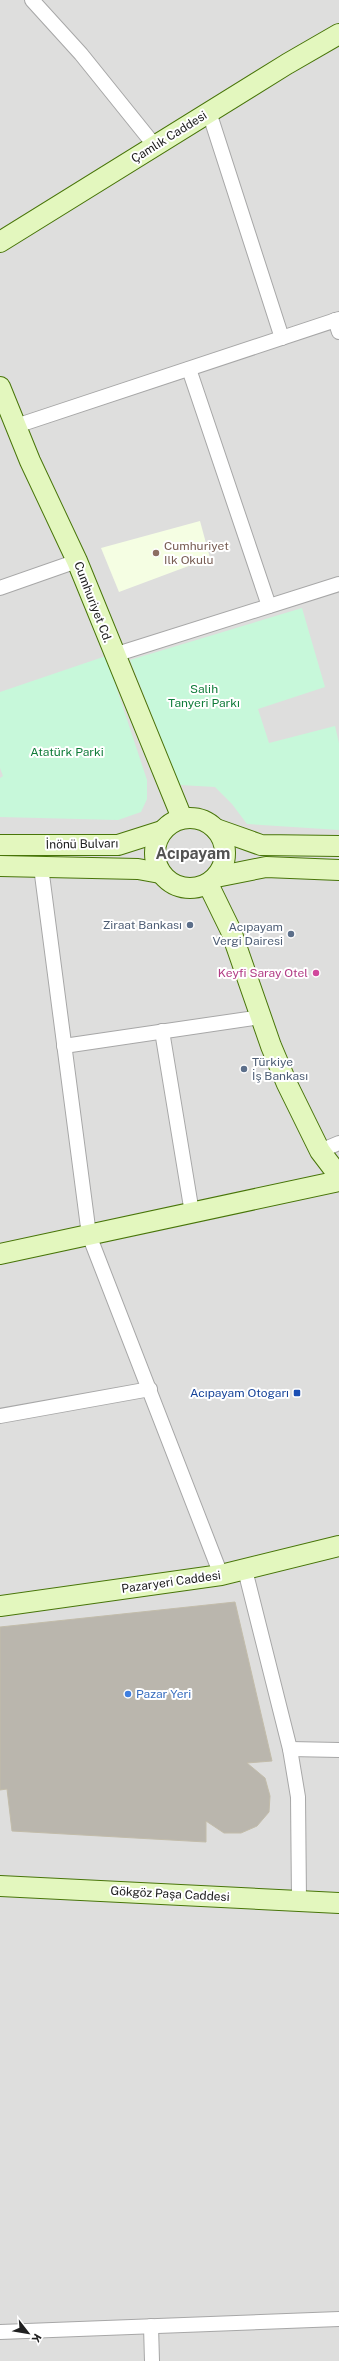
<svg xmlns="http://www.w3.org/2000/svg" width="339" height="2361" font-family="'Public Sans',sans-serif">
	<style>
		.residential { fill: #dededd }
		.education { fill: #f5fee3 }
		.park { fill: #c7f8da }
		.building { fill: #bab6ad; stroke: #c2bcaa }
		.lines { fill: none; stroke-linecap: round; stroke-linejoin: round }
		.street-casing { stroke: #a7a7a7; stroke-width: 16 }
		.secondary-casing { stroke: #487509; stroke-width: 22 }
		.street { stroke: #fff; stroke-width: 14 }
		.secondary { stroke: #e3f7be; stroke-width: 20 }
		.education-dot { fill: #8d6e63; stroke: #fff; stroke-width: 1.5 }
		.service-dot { fill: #5c6f8a; stroke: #fff; stroke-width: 1.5 }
		.hotel-dot { fill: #d1479c; stroke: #fff; stroke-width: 1.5 }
		.transit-dot { fill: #1a4fb4; stroke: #fff; stroke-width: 1.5 }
		.shop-dot { fill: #3f7fe0; stroke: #fff; stroke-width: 1.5 }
		.labels { text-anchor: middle; stroke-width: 4; stroke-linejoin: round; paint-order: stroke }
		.street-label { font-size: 12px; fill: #202020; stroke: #fff }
		.education-label { font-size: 12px; fill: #785e54; stroke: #fff; text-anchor: start }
		.park-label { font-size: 12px; fill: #107c3a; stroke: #fff }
		.service-label { font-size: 12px; fill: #4e5e75; stroke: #fff; text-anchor: end }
		.hotel-label { font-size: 12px; fill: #b23c85; stroke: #fff; text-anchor: end }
		.transit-label { font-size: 12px; fill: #164399; stroke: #fff; text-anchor: end }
		.shop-label { font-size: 12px; fill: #366cbe; stroke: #fff; text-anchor: start }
		.district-label { font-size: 16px; font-weight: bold; fill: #535353; stroke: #fff }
	</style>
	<rect width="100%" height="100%" fill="#f0f0e7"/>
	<rect class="residential" x="0" y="0" width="339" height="2361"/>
	<polygon class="education" points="200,521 210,558 119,592 101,548"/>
	<g class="park">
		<polygon points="302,608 325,687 258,709 269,743 335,726 339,743 339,830 247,824 232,804 215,787 180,785 130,660"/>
		<polygon points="106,656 147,780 147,799 141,812 118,820 0,817 0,778 3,776 0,768 0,692"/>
	</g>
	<polygon class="building" points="235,1602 272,1761 247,1763 265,1778 270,1796 269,1812 257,1826 241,1833 224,1833 206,1821 206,1842 12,1831 7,1789 0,1790 0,1627"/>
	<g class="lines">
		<g class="street-casing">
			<g id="street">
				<polyline points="32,0 81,54 155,146"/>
				<polyline points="209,112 282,338"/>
				<polyline points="335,320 339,332"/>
				<polyline points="189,369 269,606"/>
				<polyline points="16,426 339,319"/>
				<polyline points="0,588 77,561"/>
				<polyline points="114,655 339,584"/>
				<polyline points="41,867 89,1235 221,1575"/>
				<polyline points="162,1031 192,1213"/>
				<polyline points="64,1046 261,1017"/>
				<polyline points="320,1151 339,1143"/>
				<polyline points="0,1416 150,1389"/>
				<polyline points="245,1570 290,1749 298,1797 299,1900"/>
				<polyline points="290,1749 339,1750"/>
				<polyline points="151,2326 152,2361"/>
				<polyline points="0,2332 339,2319"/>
			</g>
		</g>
		<g class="secondary-casing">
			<g id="secondary">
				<polyline points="0,242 287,64 339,34"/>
				<polyline points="0,387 30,461 77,561 182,818"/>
				<circle cx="190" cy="853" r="35"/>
				<polyline points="216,829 261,845 339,846"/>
				<polyline points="0,845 118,845 162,831"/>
				<polyline points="0,866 138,869 160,873"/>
				<polyline points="216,877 266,867 339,870"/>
				<polyline points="208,884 231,931 271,1046 287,1084 320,1151 339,1176"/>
				<polyline points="0,1254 339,1181"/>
				<polyline points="0,1606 221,1575 339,1546"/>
				<polyline points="0,1886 339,1903"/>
			</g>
		</g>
		<use href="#street" class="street"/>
		<use href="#secondary" class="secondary"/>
	</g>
	<circle class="education-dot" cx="156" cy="553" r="4"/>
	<g class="service-dot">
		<circle cx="190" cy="925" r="4"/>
		<circle cx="291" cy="934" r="4"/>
		<circle cx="244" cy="1069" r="4"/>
	</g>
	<circle class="hotel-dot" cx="316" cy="973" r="4"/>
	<rect class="transit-dot" x="293" y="1389" width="8" height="8" rx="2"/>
	<circle class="shop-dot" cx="128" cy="1694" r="4"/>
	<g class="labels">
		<g class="street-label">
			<text transform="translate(169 137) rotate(-32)" y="4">Çamlık Caddesi</text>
			<text transform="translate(93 602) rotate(69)" y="4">Cumhuriyet Cd.</text>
			<text transform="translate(82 844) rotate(-1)" y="4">İnönü Bulvarı</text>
			<text transform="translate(171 1582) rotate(-8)" y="4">Pazaryeri Caddesi</text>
			<text transform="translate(170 1894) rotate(3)" y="4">Gökgöz Paşa Caddesi</text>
		</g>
		<g class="education-label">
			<text x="164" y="550">Cumhuriyet<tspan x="164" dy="14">Ilk Okulu</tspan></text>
		</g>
		<g class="park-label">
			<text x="204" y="693">Salih<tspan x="204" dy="14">Tanyeri Parkı</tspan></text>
			<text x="67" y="756">Atatürk Parki</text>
		</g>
		<g class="service-label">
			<text x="182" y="929">Ziraat Bankası</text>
			<text x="283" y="931">Acıpayam<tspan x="283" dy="14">Vergi Dairesi</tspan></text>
			<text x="252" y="1066" text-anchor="start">Türkiye<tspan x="252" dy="14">İş Bankası</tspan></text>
		</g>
		<g class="hotel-label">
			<text x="308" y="977">Keyfi Saray Otel</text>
		</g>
		<g class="transit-label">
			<text x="289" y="1397">Acıpayam Otogarı</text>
		</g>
		<g class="shop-label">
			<text x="136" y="1698">Pazar Yeri</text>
		</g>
		<g class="district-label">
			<text x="193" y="859">Acıpayam</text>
		</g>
	</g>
	<g transform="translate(28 2333) rotate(121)" stroke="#ffffff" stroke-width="3" paint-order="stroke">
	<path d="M0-3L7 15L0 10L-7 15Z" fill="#202020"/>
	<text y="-6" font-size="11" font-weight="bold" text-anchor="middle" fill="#202020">K</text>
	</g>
</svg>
